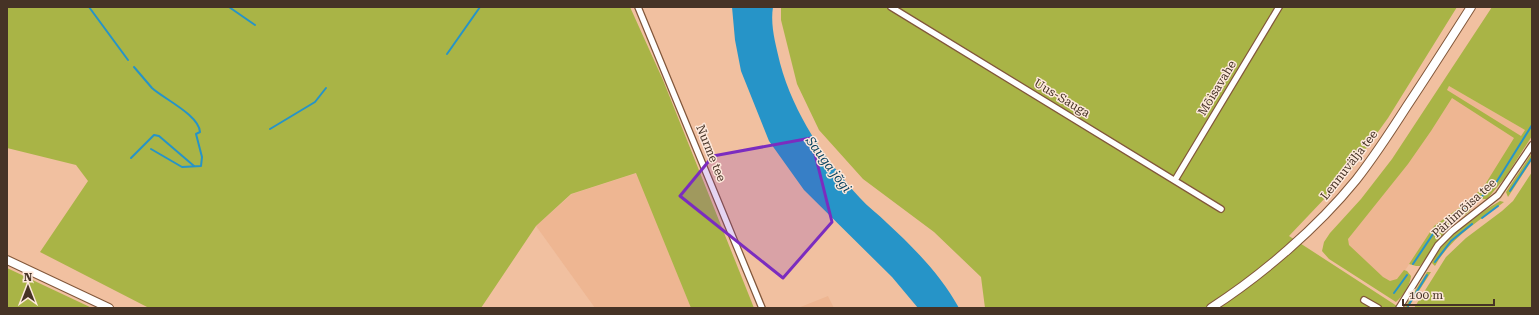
<svg xmlns="http://www.w3.org/2000/svg" width="1539" height="315" font-family="'Roboto Serif',serif">
	<style>
		.built { fill: #eeb692 }
		.green { fill: #a9b446; fill-rule: evenodd }
		.water { fill: #2694c8 }
		.lines { fill: none; stroke-linecap: round; stroke-linejoin: round }
		.stream { stroke: #2694c8; stroke-width: 2 }
		.minor-casing { stroke: #82573a; stroke-width: 8 }
		.secondary-casing { stroke: #82573a; stroke-width: 10 }
		.minor { stroke: #fff; stroke-width: 5.5 }
		.secondary { stroke: #fff; stroke-width: 8 }
		.marked { fill: #7b2cbf; fill-opacity: 0.2; stroke: #7b2cbf; stroke-width: 3; stroke-linejoin: round }
		.labels { text-anchor: middle; stroke-width: 3; stroke-linejoin: round; paint-order: stroke }
		.street-label { font-size: 12px; fill: #463326; stroke: #fde8db }
		.water-label { font-size: 13px; font-style: italic; fill: #0b4561; stroke: #fde8db }
	</style>
	<rect width="100%" height="100%" fill="#f1c0a0"/>
	<g class="built">
		<polygon points="1449,86 1525,130 1488,188 1434,226 1391,292 1333,233 1387,175"/>
		<polygon points="637,173 691,308 595,308 536,226 572,194"/>
		<polygon points="828,296 834,308 798,308"/>
	</g>
	<g class="green">
		<polygon points="7,7 630,7 663,80 754,308 691,308 636,173 571,194 536,226 481,308 149,308 40,252 88,181 76,165 7,148"/>
		<polygon points="781,7 1457,7 1388,118 1347,175 1289,236 1400,308 985,308 981,277 934,232 863,179 819,130 797,84 781,20"/>
		<path d="M 1492,7 L 1532,7 L 1532,136 L 1505,178 L 1487,199 L 1480,199 L 1477,193 L 1486,183 L 1514,138 L 1452,98 L 1431,131 L 1408,164 L 1348,239 L 1349,245 L 1383,277 L 1390,281 L 1397,279 L 1404,270 L 1407,271 L 1411,276 C 1410,285 1404,295 1396,302 L 1329,259 L 1322,251 L 1324,242 L 1330,233 L 1361,199 L 1392,159 ZM 1449,86 L 1525,130 L 1521,136 L 1447,90 Z"/>
		<polygon points="1532,153 1532,160 1508,197 1506,192"/>
		<polygon points="1532,172 1532,308 1414,308 1446,257 1466,238 1502,211 1513,201"/>
		<polygon points="1470,200 1473,205 1469,212 1450,225 1420,266 1416,266 1409,264 1434,226"/>
		<path d="M 1500,201 L 1504,202 C 1479,221 1450,238 1435,266 L 1432,263 C 1442,237 1477,215 1500,201 Z"/>
		<polygon points="7,268 92,308 7,308"/>
		<polygon points="1427,272 1431,272 1408,308 1405,307"/>
	</g>
	<path class="water" d="M 732,7 L 773,7 C 770,26 776,45 780,63 C 794,115 825,159 860,198 C 868,207 878,214 887,223 C 914,248 941,275 959,308 L 918,308 L 892,277 L 804,190 L 769,141 L 741,71 L 735,40 Z"/>
	<g class="lines">
		<g class="stream">
			<polyline points="89,7 128,60"/>
			<polyline points="229,7 255,25"/>
			<polyline points="447,54 480,7"/>
			<path d="M 134,67 C 140,74 146,81 152,88 C 164,99 199,115 200,132 L 196,134 L 202,157 L 201,166 L 182,167 L 151,149"/>
			<polyline points="270,129 315,102 326,88"/>
			<polyline points="131,158 154,135 159,136 194,166"/>
			<polyline points="1510,191 1532,158"/>
			<polyline points="1481,197 1494,186 1532,125"/>
			<polyline points="1482,218 1498,206"/>
			<polyline points="1435,262 1451,241 1472,224"/>
			<polyline points="1413,264 1435,231 1470,204"/>
			<polyline points="1394,293 1407,275"/>
			<polyline points="1408,306 1427,275"/>
		</g>
		<g class="minor-casing">
			<g id="minor">
				<polyline points="638,7 762,308"/>
				<polyline points="891,7 1221,209"/>
				<polyline points="1175,180 1279,7"/>
				<polyline points="1364,300 1378,308"/>
				<polyline points="1399,308 1438,245 1452,231 1498,195 1532,145"/>
			</g>
		</g>
		<g class="secondary-casing">
			<g id="secondary">
				<polyline points="7,260 109,308"/>
				<path d="M 1211,308 C 1262,275 1317,228 1356,180 C 1374,157 1391,131 1407,106 C 1429,73 1450,40 1471,7"/>
			</g>
		</g>
		<use href="#minor" class="minor"/>
		<use href="#secondary" class="secondary"/>
	</g>
	<path class="marked" d="M 811,138 L 832,222 L 783,278 L 680,196 L 713,156 Z"/>
	<g class="labels">
		<g class="street-label">
			<text transform="translate(1217 88) rotate(-59)" y="4">Mõisavahe</text>
			<text transform="translate(1062 98) rotate(31)" y="4">Uus-Sauga</text>
			<text transform="translate(711 153) rotate(68)" y="4">Nurme tee</text>
			<text transform="translate(1349 165) rotate(-52)" y="4">Lennuvälja tee</text>
			<text transform="translate(1464 208) rotate(-42)" y="4">Pärlimõisa tee</text>
		</g>
		<g class="water-label">
			<text transform="translate(829 164) rotate(53)" y="5">Sauga jõgi</text>
		</g>
	</g>
	<rect width="1539" height="315" fill="none" stroke="#463326" stroke-width="16"/>
	<g transform="translate(28 287)" stroke="#fde8db" stroke-width="3" paint-order="stroke">
	<path d="M0-3L7 15L0 10L-7 15Z" fill="#463326"/>
	<text y="-6" font-size="11" font-weight="bold" text-anchor="middle" fill="#463326">N</text>
	</g>
	<path d="M1403 299v6h91v-6" fill="none" stroke="#463326" stroke-width="2"/>
	<text x="1409" y="299" font-size="12" fill="#463326" stroke="#fde8db" stroke-width="3" paint-order="stroke">100 m</text>
</svg>
